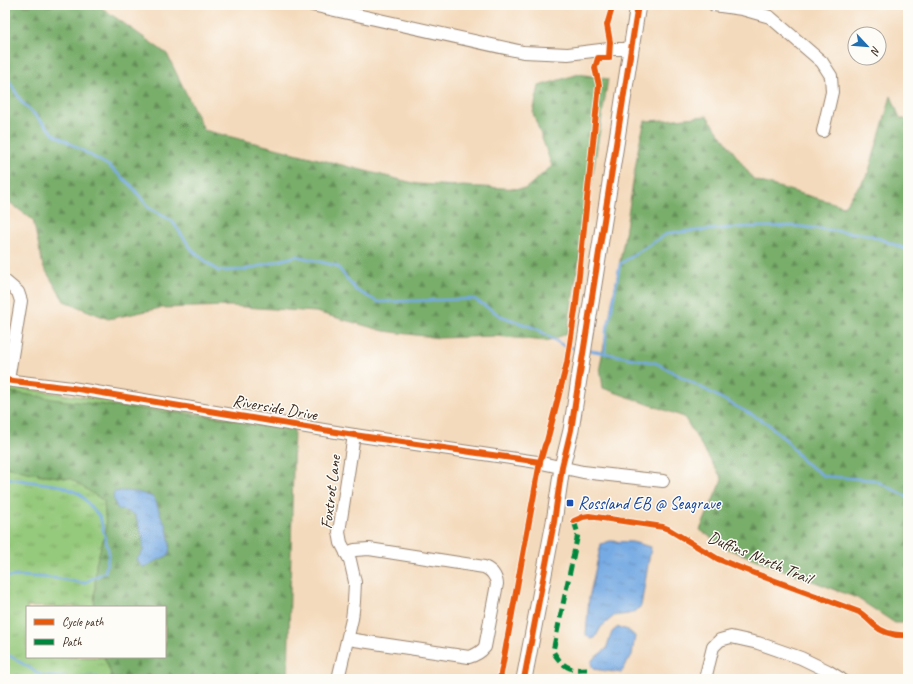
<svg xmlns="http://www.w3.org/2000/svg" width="913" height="684" font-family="Caveat,sans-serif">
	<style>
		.grass { fill: url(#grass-tufts); stroke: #687a4c; fill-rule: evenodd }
		.forest { fill: url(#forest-firs); stroke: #5a6c44 }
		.water { fill: url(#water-ripples); stroke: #586a80 }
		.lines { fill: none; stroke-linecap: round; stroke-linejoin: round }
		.stream { stroke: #76aae3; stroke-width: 2.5 }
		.minor-casing { stroke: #98826d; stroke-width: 14 }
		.major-casing { stroke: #98826d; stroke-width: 17 }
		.minor { stroke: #fff; stroke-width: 12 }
		.major { stroke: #fff; stroke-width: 15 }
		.quiet { stroke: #00873e; stroke-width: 5; stroke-dasharray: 10 5; stroke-linecap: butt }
		.cycleway-casing { stroke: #fdfcf7; stroke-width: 8 }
		.cycleway { stroke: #e8590c; stroke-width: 6 }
		.transit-dot { fill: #1a4fb4; stroke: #fdfcf7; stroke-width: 1.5 }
		.labels { text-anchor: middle; stroke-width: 3; stroke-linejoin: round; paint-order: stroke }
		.street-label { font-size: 17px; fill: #3b2a1e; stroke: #fdfcf7 }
		.transit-label { font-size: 17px; fill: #164399; stroke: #fdfcf7; text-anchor: start }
	</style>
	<defs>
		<pattern id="grass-tufts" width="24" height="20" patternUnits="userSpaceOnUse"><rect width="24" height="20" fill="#95c97b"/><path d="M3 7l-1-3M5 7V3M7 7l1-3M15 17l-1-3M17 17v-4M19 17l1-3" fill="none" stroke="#7ba364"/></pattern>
		<pattern id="forest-firs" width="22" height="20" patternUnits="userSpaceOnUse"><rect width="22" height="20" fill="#78ad6b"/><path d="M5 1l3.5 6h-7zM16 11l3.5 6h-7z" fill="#648d57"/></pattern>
		<pattern id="water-ripples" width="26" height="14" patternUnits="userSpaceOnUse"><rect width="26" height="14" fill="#76aae3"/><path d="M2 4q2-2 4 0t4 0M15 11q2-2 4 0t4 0" fill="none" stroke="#628bb7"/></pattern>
	</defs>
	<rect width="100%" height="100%" fill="#fdfcf7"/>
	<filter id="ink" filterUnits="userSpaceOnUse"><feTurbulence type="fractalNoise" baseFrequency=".025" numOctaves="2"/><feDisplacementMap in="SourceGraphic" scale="8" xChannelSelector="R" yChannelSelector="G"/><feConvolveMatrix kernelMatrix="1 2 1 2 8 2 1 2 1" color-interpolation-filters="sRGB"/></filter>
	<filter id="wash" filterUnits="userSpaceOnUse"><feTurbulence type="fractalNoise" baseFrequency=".012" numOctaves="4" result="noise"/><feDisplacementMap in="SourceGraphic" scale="16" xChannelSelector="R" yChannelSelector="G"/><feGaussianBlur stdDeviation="0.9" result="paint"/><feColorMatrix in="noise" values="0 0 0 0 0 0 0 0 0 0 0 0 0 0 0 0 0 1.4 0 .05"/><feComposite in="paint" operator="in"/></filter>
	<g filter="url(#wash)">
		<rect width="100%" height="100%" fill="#f4dabc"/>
		<path class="grass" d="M 5,386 L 289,426 L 288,679 L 5,679 ZM 27,607 L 165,607 L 165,657 L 27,657 Z"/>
		<g class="forest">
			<polygon points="5,5 98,5 167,54 204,130 417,184 525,189 552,166 533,113 539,86 579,74 608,79 567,334 546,341 496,336 439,338 384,331 316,312 230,306 161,308 108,319 64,301 43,266 33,220 5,199"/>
			<polygon points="891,96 900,118 908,120 908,623 895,623 857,598 728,549 700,530 722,479 684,417 603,388 600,366 624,240 639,144 645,121 665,120 707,116 754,180 844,206 868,174"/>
			<polygon points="5,391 59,400 294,426 288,679 113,679 104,657 165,657 165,607 94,607 96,564 106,530 104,501 71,479 32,473 5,467"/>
		</g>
		<g class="water">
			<path d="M 122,491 L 137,492 L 153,497 L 156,502 L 162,519 L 166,525 L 170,543 L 169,555 L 154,562 L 145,568 C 141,566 138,563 137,559 L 143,551 L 143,538 L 135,515 L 129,512 L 118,509 C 115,504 112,498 114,492 Z"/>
			<polygon points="610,541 632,542 651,547 641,606 636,611 628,614 614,616 601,627 595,638 591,639 586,635 589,598 601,544"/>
			<polygon points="618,627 628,630 635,636 632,655 621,673 593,669 591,663 593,659 606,649 612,632"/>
		</g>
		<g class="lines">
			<g class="stream">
				<polyline points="5,74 21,101 54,134 109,166 131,185 149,208 172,221 193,251 218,271 244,270 297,256 337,266 356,290 378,302 474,299 501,316 537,329 564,346 579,349"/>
				<polyline points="588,350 656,363 767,423 786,440 803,461 824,476 874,480 908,497"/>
				<polyline points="605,353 606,331 610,319 620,264 668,233 745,227 796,226 870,235 908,250"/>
				<polyline points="5,478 62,486 80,494 100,517 109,553 105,572 84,583 54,578 21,576 5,577"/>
				<polyline points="5,653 43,676 72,678 97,677 101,679"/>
			</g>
		</g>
	</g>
	<g filter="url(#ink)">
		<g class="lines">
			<g class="minor-casing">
				<g id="minor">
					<polyline points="312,5 523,52 568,54 609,49 632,49"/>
					<polyline points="714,5 742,9 770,17 822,62 831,76 832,92 823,131"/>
					<polyline points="5,281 18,292 21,301 8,380"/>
					<polyline points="5,380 72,388 354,435 537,462 583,472 663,481"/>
					<path d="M 346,553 L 355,550 L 369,549 L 484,567 C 491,570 496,575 497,584 L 485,647 C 480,653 476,655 469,657 L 348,639"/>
					<polyline points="338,679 352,619 354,602 355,582 350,560 341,543 339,532 354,435"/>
					<polyline points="705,679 713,647 720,640 731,637 758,643 801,658 828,671 841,679"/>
				</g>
			</g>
			<g class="major-casing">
				<polyline id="major" points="524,679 554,522 562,467 571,430 638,5"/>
			</g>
			<use href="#minor" class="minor"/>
			<use href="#major" class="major"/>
			<path class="quiet" d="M 574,521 L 578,534 L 553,651 C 556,657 563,666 570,668 C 575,670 581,669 587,669"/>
			<g class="cycleway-casing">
				<g id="cycleway">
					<polyline points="5,380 72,388 354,435 540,462"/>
					<path d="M 574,521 L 583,517 L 589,516 L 663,527 L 668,529 L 718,559 L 743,569 L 859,612 C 865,616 869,620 874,625 C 883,633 896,636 908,635"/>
					<polyline points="500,679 540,462 545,445 547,441 567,363 576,304 599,85 595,68 598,58 609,58 610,42 607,25 613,5"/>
					<polyline points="524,679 554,522 562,467 571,430 638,5"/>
				</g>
			</g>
			<use href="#cycleway" class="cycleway"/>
		</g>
	</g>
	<rect class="transit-dot" x="566" y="499" width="8" height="8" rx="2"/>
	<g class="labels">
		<g class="street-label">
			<text transform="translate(275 407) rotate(10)" y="6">Riverside Drive</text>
			<text transform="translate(330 492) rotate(-83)" y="6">Foxtrot Lane</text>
			<text transform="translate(760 557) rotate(23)" y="6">Duffins North Trail</text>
		</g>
		<g class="transit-label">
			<text x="578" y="509">Rossland EB @ Seagrave</text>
		</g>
	</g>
	<rect width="913" height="684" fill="none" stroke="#fdfcf7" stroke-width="20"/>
	<rect x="26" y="606" width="140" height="52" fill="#fdfcf7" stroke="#afa8a0"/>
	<rect x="34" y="619" width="20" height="6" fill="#e8590c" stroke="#afa8a0"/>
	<text x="62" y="626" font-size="12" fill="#3b2a1e">Cycle path</text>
	<rect x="34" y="639" width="20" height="6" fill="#00873e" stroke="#afa8a0"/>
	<text x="62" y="646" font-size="12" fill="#3b2a1e">Path</text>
	<g transform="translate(867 46) rotate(116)"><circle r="19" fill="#fdfcf7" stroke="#afa8a0"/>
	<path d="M0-3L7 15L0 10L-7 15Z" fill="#1f6fb2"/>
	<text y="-6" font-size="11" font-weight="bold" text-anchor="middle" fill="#3b2a1e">N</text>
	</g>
</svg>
